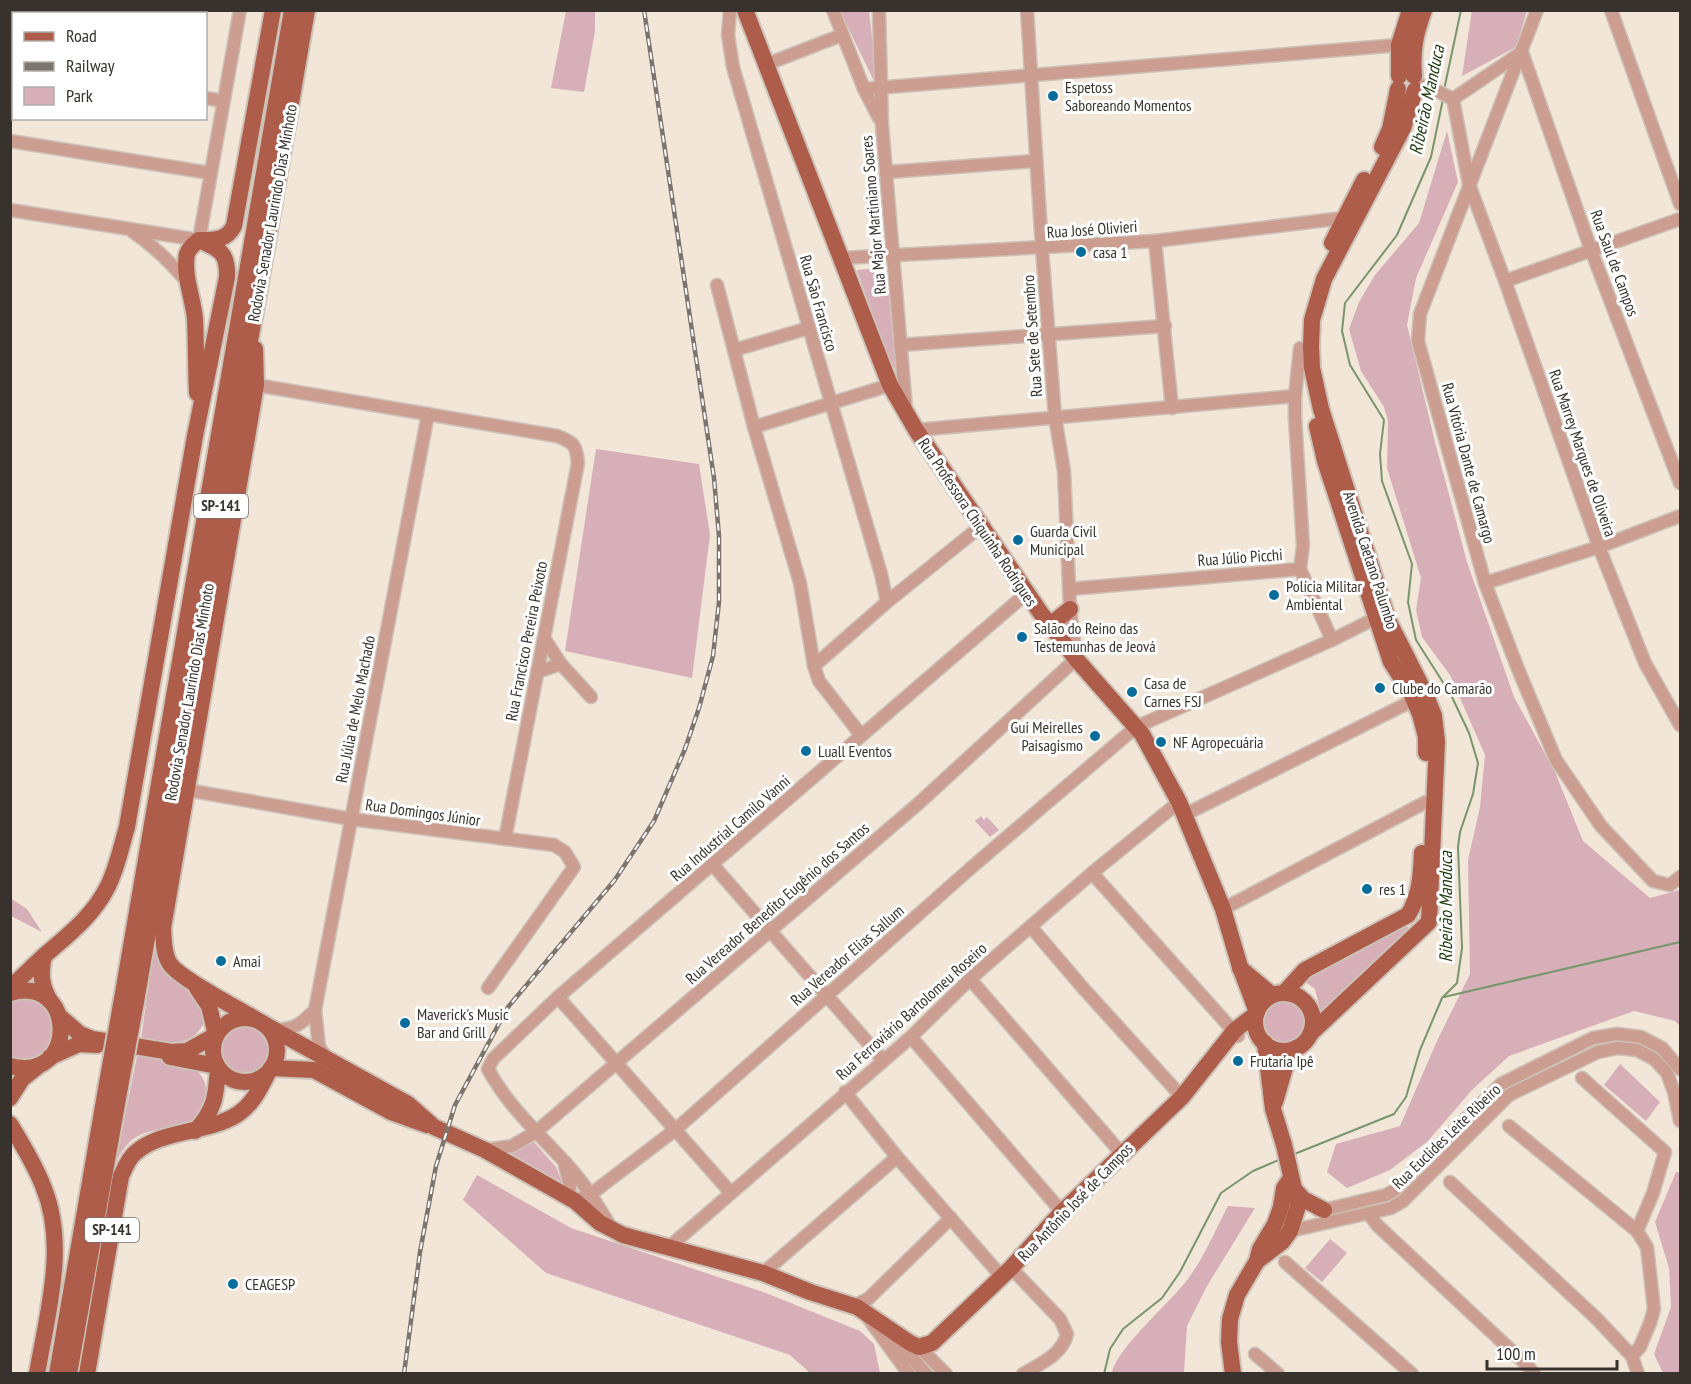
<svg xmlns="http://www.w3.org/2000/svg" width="1691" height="1384" font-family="'PT Sans Narrow',sans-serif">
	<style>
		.green { fill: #d6afb9 }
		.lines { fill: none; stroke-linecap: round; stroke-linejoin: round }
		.stream { stroke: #79956c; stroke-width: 2 }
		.minor-casing { stroke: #cdc2b7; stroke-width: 15 }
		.major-casing { stroke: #cdc2b7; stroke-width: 20 }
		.minor { stroke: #cc9e92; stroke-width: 12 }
		.major { stroke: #ad5d4a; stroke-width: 16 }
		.rail-casing { stroke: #7d756d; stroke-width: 4.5 }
		.rail { stroke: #fff; stroke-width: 2; stroke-dasharray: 7; stroke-linecap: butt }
		.major-bridge-casing { stroke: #cdc2b7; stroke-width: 20; stroke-linecap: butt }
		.major-bridge { stroke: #ad5d4a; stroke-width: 16 }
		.poi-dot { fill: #096d9b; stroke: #fff; stroke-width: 2 }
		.labels { text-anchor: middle; stroke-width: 6; stroke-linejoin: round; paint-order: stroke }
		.shield { fill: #fff; stroke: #73706c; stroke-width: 1.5 }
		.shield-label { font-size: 15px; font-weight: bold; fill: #37322d }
		.poi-label { font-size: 16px; fill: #37322d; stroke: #fff; text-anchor: start }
		.street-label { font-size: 16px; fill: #37322d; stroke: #fff }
		.water-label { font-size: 18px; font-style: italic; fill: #1e3b0d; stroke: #fff }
	</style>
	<rect width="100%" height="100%" fill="#f2e6d9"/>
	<g class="green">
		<polygon points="1472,10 1527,11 1516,47 1462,76"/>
		<polygon points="566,11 595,11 595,31 584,92 551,88"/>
		<polygon points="840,11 869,11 877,78 874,81"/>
		<polygon points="1447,131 1458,182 1416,278 1407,325 1435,442 1467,562 1514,697 1555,772 1583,841 1650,898 1680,890 1680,1026 1675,1021 1634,1011 1509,1056 1472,1090 1428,1141 1390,1170 1347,1188 1327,1172 1336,1144 1400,1126 1437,1041 1470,974 1468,860 1480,807 1485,755 1450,675 1422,637 1416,610 1421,578 1387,468 1388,421 1384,407 1361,371 1349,329 1359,302 1375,275 1419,223"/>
		<polygon points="886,267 896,368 891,367 857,270"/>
		<polygon points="596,449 699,464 710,535 692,678 565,651"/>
		<polygon points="981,816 984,820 987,817 999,830 990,837 975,821"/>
		<polygon points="10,898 27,909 42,932 11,916"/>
		<polygon points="1407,926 1409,931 1321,1014 1315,989 1303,980"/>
		<path d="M 155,942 L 168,973 L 194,991 L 206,1018 C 194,1049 169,1043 141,1039 Z"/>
		<polygon points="21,993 49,1007 55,1032 47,1050 30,1059 11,1058 11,996"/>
		<circle cx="1285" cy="1021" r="21"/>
		<circle cx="244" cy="1051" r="27"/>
		<path d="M 137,1056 C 161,1060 210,1059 206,1095 C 205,1103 202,1114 195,1120 C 190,1123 183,1124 177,1126 C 146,1133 134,1129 116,1161 Z"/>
		<polygon points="1620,1064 1660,1102 1646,1121 1604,1085"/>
		<polygon points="534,1142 556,1167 564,1188 499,1153 514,1152"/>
		<polygon points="1676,1172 1680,1173 1680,1373 1663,1373 1654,1354 1671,1307 1669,1268 1655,1222"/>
		<polygon points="477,1175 571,1228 766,1293 860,1331 874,1344 880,1373 810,1373 790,1355 546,1273 463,1200"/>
		<path d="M 1228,1206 L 1255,1208 L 1207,1286 L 1187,1326 L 1184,1373 L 1112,1373 C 1117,1347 1173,1301 1190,1276 C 1205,1255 1216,1229 1228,1206 Z"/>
		<polygon points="1330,1239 1347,1253 1322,1282 1305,1268"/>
	</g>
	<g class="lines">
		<g class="stream">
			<polyline points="1444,90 1461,10"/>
			<polyline points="1444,997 1680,942"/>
			<polyline points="1292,1155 1394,1114 1406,1097 1420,1050 1442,998 1457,983 1462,948 1458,847 1460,832 1473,794 1478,763 1469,733 1451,695 1416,640 1408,602 1412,564 1382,481 1380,454 1384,420 1350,365 1342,331 1345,303 1397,235 1431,157 1443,99"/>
			<polyline points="1104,1374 1110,1349 1123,1329 1162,1298 1180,1272 1221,1193 1253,1171 1281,1159"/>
		</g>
		<g class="minor-casing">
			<g id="minor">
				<polyline points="730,10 728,35 733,67 881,574 887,602"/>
				<polyline points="833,10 864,89 879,118"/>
				<polyline points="879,10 882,125 906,409"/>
				<polyline points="1537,10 1420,314 1418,341 1485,583 1518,669 1556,760 1601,826 1653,881 1670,885 1680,877"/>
				<polyline points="1611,10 1680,204"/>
				<polyline points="84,14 84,10"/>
				<polyline points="161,14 161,10"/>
				<polyline points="767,64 842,35"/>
				<polyline points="10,66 14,67"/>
				<polyline points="1417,84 1429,87 1453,99"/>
				<polyline points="864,89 1399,45"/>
				<polyline points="206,98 223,101"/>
				<polyline points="1453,99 1469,184 1505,281 1599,547 1645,663 1680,725"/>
				<polyline points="1453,99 1522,52 1591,250 1680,483"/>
				<polyline points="10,141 210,173"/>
				<polyline points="888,172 1035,161"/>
				<polyline points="10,210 199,240 240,10"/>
				<path d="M 133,232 C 154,246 172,264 188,283"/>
				<polyline points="1155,241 1172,408"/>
				<polyline points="842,258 1155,241 1343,218"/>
				<polyline points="1505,281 1680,219"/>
				<polyline points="717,285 754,427 800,583 814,666 819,681 861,735"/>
				<polyline points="900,345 1165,326"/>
				<polyline points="734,350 809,328"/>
				<path d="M 256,385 L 557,436 C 574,443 576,444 578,463 L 505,839"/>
				<polyline points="754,427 890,385"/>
				<polyline points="916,430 1295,396"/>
				<polyline points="1300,569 1332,640"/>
				<polyline points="1485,583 1599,547 1680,516"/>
				<polyline points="1070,589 1300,569 1303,546 1295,418 1295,396 1300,348"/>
				<polyline points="561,664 591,697"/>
				<polyline points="814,666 887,602 980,527"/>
				<polyline points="537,672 561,664 544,638"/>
				<polyline points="187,790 351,819 554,845 565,852 574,867 488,988"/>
				<polyline points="1184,815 1414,700"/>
				<polyline points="712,864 883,1060"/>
				<polyline points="1092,873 1238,1036"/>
				<polyline points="1223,909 1426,802"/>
				<polyline points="1031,927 1083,988 1182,1097"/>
				<polyline points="970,979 1122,1154"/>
				<polyline points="558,997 731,1193"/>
				<path d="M 275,1030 C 296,1029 301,1024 315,1010"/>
				<polyline points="911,1037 1062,1212"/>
				<polyline points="326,1057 319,1047 315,1010 428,414"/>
				<polyline points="1582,1078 1665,1152 1653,1193 1637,1231 1647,1247 1654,1309 1650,1323 1640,1347 1632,1356"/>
				<polyline points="845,1092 897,1157 1002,1277"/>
				<polyline points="1509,1126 1637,1231"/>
				<polyline points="485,1150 512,1146 536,1132 919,803 1076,659 1070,609 1064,471 1055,417 1042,249 1027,10"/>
				<polyline points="565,1166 570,1185 569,1199"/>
				<polyline points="1450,1182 1596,1318 1632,1356 1638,1374"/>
				<polyline points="575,1201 591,1194 675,1130 972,867 1136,727 1332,640 1376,618"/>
				<polyline points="1318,1210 1324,1210 1386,1195 1395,1190 1501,1084 1593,1038 1617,1034 1641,1037 1662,1048 1680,1069"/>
				<polyline points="1368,1213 1377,1225 1528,1366 1534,1374"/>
				<path d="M 612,1229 C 597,1204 582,1179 561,1158 C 535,1130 506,1103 488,1069 L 493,1059 L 558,997 L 1027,593"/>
				<polyline points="1290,1231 1391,1208 1403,1201 1509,1095 1598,1052 1618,1048 1637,1050 1654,1059 1667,1073 1674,1092 1680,1121"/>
				<polyline points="668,1248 911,1037 970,979 1092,873 1179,802"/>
				<polyline points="1285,1262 1412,1374"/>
				<path d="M 1011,1268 L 1060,1319 L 1067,1334 C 1062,1355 1040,1364 1023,1374"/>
				<polyline points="763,1273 897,1157"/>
				<polyline points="853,1306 868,1299 951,1218"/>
				<polyline points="868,1318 909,1374"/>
				<polyline points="895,1338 926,1374"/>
				<polyline points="919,1347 946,1374"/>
				<polyline points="1255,1354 1278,1374"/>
			</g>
		</g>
		<g class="major-casing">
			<g id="major">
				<polyline points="745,10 890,385 916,430 1040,612 1076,659 1142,734 1179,802 1223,909 1240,967 1257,1012"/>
				<polyline points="1399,76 1399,45 1410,10"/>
				<path d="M 1414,76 C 1412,50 1415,35 1424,10"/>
				<polyline points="1382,147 1390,129 1398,89"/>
				<polyline points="1332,243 1364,180"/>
				<path d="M 255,349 L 256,385 L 163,928 C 164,940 163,954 170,964 C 180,979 239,1009 257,1020"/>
				<path d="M 197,393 C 196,368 196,343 195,319 C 193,298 183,275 187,254 C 189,248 194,244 199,240 C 214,240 226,241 234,226 L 273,10"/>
				<polyline points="1317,426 1325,461 1391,662 1411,693 1420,714 1426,737 1426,753"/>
				<polyline points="1050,625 1070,609"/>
				<path d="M 44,956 C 40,974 41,985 50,1001"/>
				<polyline points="1240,968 1272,995"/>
				<path d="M 10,988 C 22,977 33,966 44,956 C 68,935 92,917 107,888 C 117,869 121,847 127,827 L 195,436 L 227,277 C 228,252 219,249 199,240"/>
				<path d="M 10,993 C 76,973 79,1084 10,1066"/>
				<path d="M 1284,993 L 1305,970 L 1408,915 C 1420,896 1421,875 1422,853"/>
				<circle cx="1284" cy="1022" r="29"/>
				<polyline points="122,999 292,10"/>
				<polyline points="136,1002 307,10"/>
				<polyline points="59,1016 80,1034 92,1039 171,1052 187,1051 216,1035 209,1006 197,988"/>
				<circle cx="245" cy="1050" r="32"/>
				<polyline points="262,1023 408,1104 434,1127 485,1150 575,1201 600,1223 623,1235 763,1273 810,1292 857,1307 910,1343 919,1347 932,1343 1011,1268 1062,1212 1182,1097 1235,1030 1256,1014"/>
				<polyline points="1310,1034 1429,922 1437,742 1434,716 1425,693 1388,620 1321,409 1312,368 1311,347 1312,320 1324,279 1403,128 1415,90"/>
				<polyline points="50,1057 79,1044 97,1045"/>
				<polyline points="170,1057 217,1066"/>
				<polyline points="271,1068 314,1070 391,1112 427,1125"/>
				<polyline points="10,1098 22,1079 37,1067"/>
				<polyline points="1275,1102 1288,1057 1296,1048"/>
				<path d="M 10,1124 C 22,1144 35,1165 43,1186 C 68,1245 47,1314 37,1374"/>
				<path d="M 195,1131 C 215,1110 216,1096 218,1069"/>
				<polyline points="1295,1190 1303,1199 1324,1210"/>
				<polyline points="1257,1261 1282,1242 1290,1231 1298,1206 1284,1145 1273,1109 1265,1043"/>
				<polyline points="57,1374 106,1089"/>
				<polyline points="69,1374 120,1087"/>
				<path d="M 87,1374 L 121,1176 C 125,1168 128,1159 135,1153 C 162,1129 207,1134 238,1114 C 253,1104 260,1088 268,1073"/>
				<polyline points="1233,1374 1229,1342 1230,1319 1237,1295 1257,1261 1260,1249 1275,1224 1281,1207 1284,1188 1291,1178"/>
			</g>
		</g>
		<use href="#minor" class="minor"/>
		<use href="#major" class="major"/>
		<g class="rail-casing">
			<polyline id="rail" points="404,1374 420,1252 436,1166 455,1105 508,1007 614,881 654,821 685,749 699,708 713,656 719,602 719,536 714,478 644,10"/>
		</g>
		<use href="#rail" class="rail"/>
		<g class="major-bridge-casing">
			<g id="major-bridge">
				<polyline points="120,1087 136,1002"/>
				<polyline points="106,1089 122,999"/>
			</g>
		</g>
		<use href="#major-bridge" class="major-bridge"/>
	</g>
	<g class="poi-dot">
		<circle cx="1053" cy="96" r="6"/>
		<circle cx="1081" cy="252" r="6"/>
		<circle cx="1018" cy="540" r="6"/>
		<circle cx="1274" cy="595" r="6"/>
		<circle cx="1022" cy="637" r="6"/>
		<circle cx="1380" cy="688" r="6"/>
		<circle cx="1132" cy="692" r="6"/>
		<circle cx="1095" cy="736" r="6"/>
		<circle cx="1161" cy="742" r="6"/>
		<circle cx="806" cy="751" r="6"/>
		<circle cx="1367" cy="889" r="6"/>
		<circle cx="221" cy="961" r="6"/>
		<circle cx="405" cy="1023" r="6"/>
		<circle cx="1238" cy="1061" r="6"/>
		<circle cx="233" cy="1284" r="6"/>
	</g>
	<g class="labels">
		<g class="shield">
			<rect x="194" y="494" width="54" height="24" rx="4.5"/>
			<rect x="85" y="1218" width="54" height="24" rx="4.5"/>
		</g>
		<g class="shield-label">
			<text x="221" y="511">SP-141</text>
			<text x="112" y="1235">SP-141</text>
		</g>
		<g class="poi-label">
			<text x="1065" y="93">Espetoss<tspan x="1065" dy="18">Saboreando Momentos</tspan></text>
			<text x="1093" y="258">casa 1</text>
			<text x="1030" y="537">Guarda Civil<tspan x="1030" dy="18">Municipal</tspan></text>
			<text x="1286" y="592">Polícia Militar<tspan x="1286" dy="18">Ambiental</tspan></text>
			<text x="1034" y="634">Salão do Reino das<tspan x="1034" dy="18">Testemunhas de Jeová</tspan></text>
			<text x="1144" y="689">Casa de<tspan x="1144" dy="18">Carnes FSJ</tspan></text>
			<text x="1392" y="694">Clube do Camarão</text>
			<text x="1083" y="733" text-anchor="end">Gui Meirelles<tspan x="1083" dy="18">Paisagismo</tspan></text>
			<text x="1173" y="748">NF Agropecuária</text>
			<text x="818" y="757">Luall Eventos</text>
			<text x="1379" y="895">res 1</text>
			<text x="233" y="967">Amai</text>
			<text x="417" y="1020">Maverick's Music<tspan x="417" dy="18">Bar and Grill</tspan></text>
			<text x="1250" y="1067">Frutaria Ipê</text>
			<text x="245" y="1290">CEAGESP</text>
		</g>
		<g class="street-label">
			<text transform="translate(272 213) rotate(-80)" y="6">Rodovia Senador Laurindo Dias Minhoto</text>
			<text transform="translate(873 215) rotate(-95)" y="6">Rua Major Martiniano Soares</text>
			<text transform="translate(1092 229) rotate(-4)" y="6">Rua José Olivieri</text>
			<text transform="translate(1615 263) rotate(70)" y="6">Rua Saul de Campos</text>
			<text transform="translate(819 303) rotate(74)" y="6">Rua São Francisco</text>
			<text transform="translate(1032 336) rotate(-94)" y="6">Rua Sete de Setembro</text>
			<text transform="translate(1583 453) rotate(71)" y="6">Rua Marrey Marques de Oliveira</text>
			<text transform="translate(1469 463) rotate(75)" y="6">Rua Vitória Dante de Camargo</text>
			<text transform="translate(978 522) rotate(56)" y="6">Rua Professora Chiquinha Rodrigues</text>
			<text transform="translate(1240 557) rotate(-4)" y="6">Rua Júlio Picchi</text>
			<text transform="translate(1371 560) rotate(72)" y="6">Avenida Caetano Palumbo</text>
			<text transform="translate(526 641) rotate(-79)" y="6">Rua Francisco Pereira Peixoto</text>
			<text transform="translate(189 692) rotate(-80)" y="6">Rodovia Senador Laurindo Dias Minhoto</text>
			<text transform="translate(355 709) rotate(-79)" y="6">Rua Júlia de Melo Machado</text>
			<text transform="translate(423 812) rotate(8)" y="6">Rua Domingos Júnior</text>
			<text transform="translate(730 828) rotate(-41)" y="6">Rua Industrial Camilo Vanni</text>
			<text transform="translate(777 903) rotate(-41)" y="6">Rua Vereador Benedito Eugênio dos Santos</text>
			<text transform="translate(847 955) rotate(-41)" y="6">Rua Vereador Elias Sallum</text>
			<text transform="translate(911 1011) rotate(-42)" y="6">Rua Ferroviário Bartolomeu Roseiro</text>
			<text transform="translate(1446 1136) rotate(-44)" y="6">Rua Euclides Leite Ribeiro</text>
			<text transform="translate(1075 1202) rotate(-46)" y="6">Rua Antônio José de Campos</text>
		</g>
		<g class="water-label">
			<text transform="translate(1427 100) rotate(-78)" y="6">Ribeirão Manduca</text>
			<text transform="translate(1446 907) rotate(-90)" y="6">Ribeirão Manduca</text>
		</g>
	</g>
	<rect width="1691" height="1384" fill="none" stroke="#37322d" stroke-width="24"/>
	<rect x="12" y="12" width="195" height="108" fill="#ffffff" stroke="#afadab" stroke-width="1.5"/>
	<rect x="24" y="32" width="30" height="9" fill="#ad5d4a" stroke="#afadab" stroke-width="1.5"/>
	<text x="66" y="42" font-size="18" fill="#37322d">Road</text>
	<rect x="24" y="62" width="30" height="9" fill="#7d756d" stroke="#afadab" stroke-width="1.5"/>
	<text x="66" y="72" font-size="18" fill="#37322d">Railway</text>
	<rect x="24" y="87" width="30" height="18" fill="#d6afb9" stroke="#afadab" stroke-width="1.5"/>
	<text x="66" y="102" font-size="18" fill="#37322d">Park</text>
	<path d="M1487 1360v9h130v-9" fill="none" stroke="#37322d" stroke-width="3"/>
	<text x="1496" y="1360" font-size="18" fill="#37322d" stroke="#ffffff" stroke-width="4.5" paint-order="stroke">100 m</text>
</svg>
